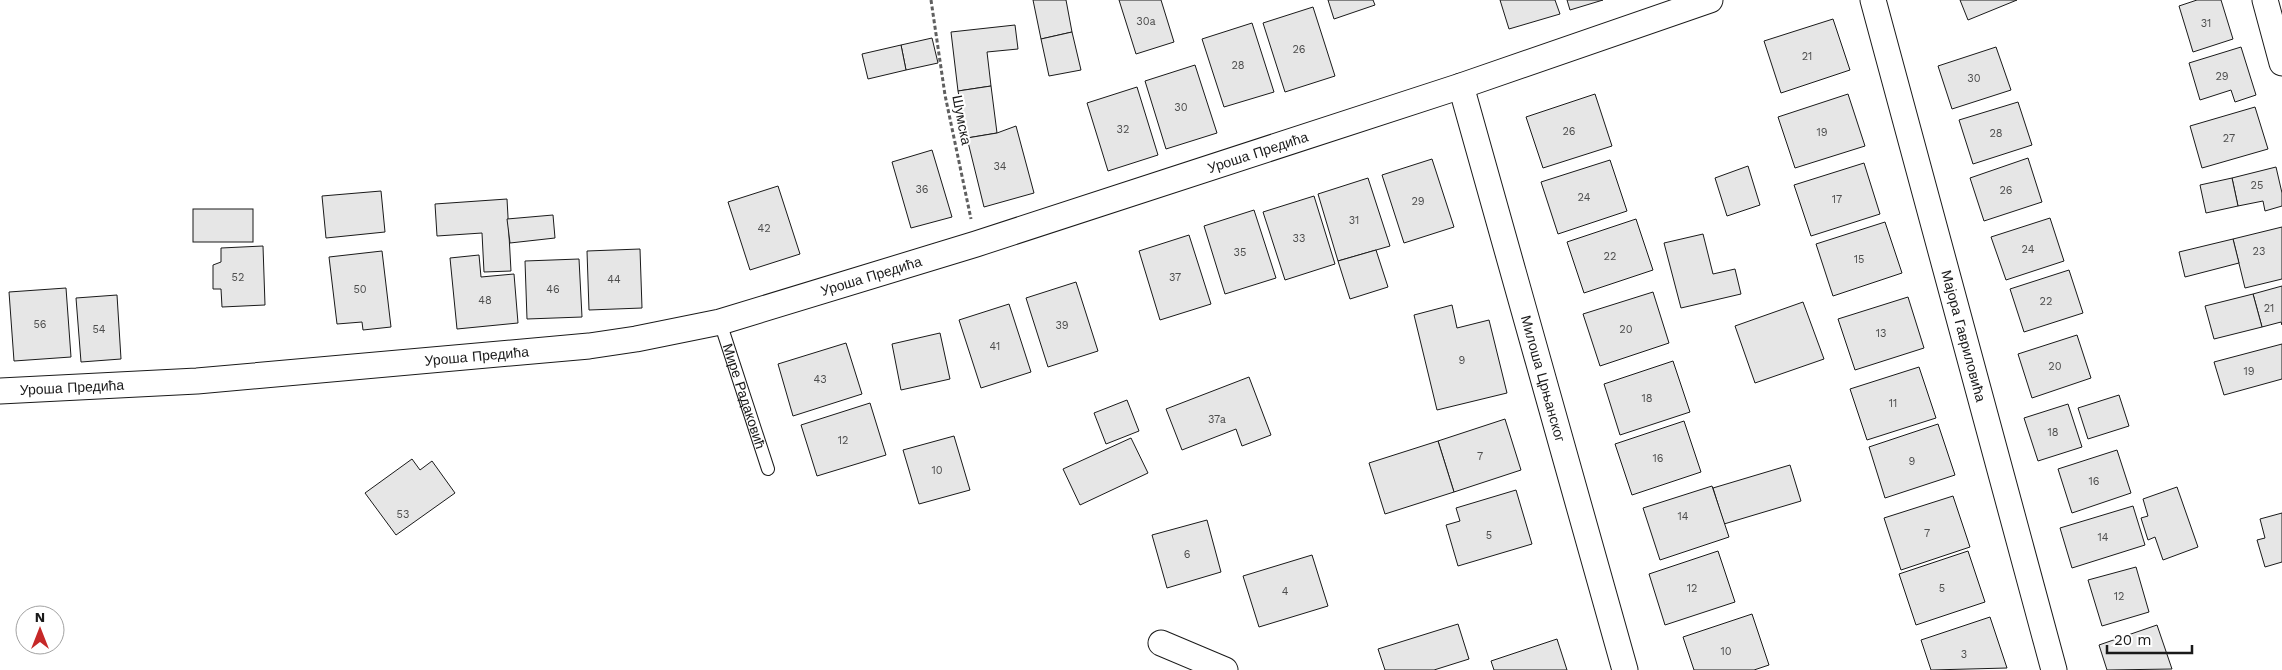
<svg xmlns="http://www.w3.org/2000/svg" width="2282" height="670" font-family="'Work Sans',sans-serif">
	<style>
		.building { fill: #e6e6e6; stroke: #1a1a1a }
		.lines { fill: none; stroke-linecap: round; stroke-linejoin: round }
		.lane-casing { stroke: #1a1a1a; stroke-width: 14 }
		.street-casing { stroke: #1a1a1a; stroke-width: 27 }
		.path { stroke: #5f5f5f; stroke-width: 3; stroke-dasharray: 4 2.5; stroke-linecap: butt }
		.lane { stroke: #fff; stroke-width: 12 }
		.street { stroke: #fff; stroke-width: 25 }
		.labels { text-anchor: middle; stroke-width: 4; stroke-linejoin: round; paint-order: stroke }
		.number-label { font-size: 11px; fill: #4d4d4d }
		.street-label { font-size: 14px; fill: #1a1a1a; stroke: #fff }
	</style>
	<rect width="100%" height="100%" fill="#fff"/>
	<g class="building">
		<polygon points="1033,0 1066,0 1072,32 1041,39"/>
		<polygon points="1119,0 1161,0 1174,42 1136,54"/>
		<polygon points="1328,0 1373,0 1375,5 1334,19"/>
		<polygon points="1500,0 1555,0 1560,14 1509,29"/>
		<polygon points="1567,0 1603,0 1570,10"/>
		<polygon points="1960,0 2017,0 1968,20"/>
		<polygon points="2197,0 2221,0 2233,39 2193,52 2179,6"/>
		<polygon points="1313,7 1335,76 1285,92 1263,23"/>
		<polygon points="1833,19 1850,70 1781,93 1764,41"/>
		<polygon points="1252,23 1274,92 1224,107 1202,39"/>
		<polygon points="1015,25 1018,49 987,52 991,86 958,91 951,32"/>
		<polygon points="1072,32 1081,70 1049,76 1041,39"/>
		<polygon points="932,38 938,63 906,70 901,45"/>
		<polygon points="901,45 906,70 868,79 862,54"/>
		<polygon points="1996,47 2011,90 1952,109 1938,66"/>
		<polygon points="2241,47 2256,95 2235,102 2231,90 2200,100 2189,63"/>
		<polygon points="1195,65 1217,133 1166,149 1145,81"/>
		<polygon points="991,86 997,133 967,138 958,91"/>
		<polygon points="1137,87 1158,155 1108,171 1087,103"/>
		<polygon points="1595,94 1612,146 1543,168 1526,117"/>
		<polygon points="1848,94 1865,146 1795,168 1778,117"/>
		<polygon points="2018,102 2032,145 1973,164 1959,120"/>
		<polygon points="2255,107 2268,149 2202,168 2190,126"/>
		<polygon points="1016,126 1034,193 984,207 967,138 997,133"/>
		<polygon points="932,150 952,217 911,228 892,162"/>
		<polygon points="2028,158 2042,202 1984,221 1970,178"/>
		<polygon points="1432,159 1454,227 1404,243 1382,175"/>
		<polygon points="1610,160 1627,211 1558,234 1541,182"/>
		<polygon points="1864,163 1880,214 1811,236 1794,185"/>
		<polygon points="1748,166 1760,205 1727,216 1715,178"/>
		<polygon points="2276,167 2282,193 2282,206 2265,211 2263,201 2238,206 2232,178"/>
		<polygon points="1368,178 1390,246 1338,261 1318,194"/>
		<polygon points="2232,178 2238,206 2206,213 2200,185"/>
		<polygon points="778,186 800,254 750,270 728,202"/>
		<polygon points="381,191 385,232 326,238 322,196"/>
		<polygon points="1314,196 1335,264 1285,280 1263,212"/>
		<polygon points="507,199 511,271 484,272 482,233 437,236 435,204"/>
		<rect x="193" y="209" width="60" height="33"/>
		<polygon points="1254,210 1276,278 1225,294 1204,226"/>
		<polygon points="553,215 555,238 510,243 507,219"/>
		<polygon points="2050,218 2064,261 2006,280 1991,237"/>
		<polygon points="1636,219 1653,270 1584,293 1567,242"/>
		<polygon points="1885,222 1902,273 1833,296 1816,244"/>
		<polygon points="2282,227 2282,279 2245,288 2233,239"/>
		<polygon points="1703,234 1713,274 1735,269 1741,294 1681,308 1664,243"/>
		<polygon points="1189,235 1211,304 1160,320 1139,251"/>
		<polygon points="2233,239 2239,263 2185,277 2179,252"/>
		<polygon points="263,246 265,305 222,307 221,289 213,289 213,265 221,262 221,248"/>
		<polygon points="640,249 642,308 589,310 587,251"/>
		<polygon points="1376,250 1388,287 1350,299 1338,261"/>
		<polygon points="382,251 391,327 363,330 362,322 337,324 329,257"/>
		<polygon points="479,255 481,277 514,274 518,323 457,329 450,258"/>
		<polygon points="579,259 582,317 527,319 525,261"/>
		<polygon points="2069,270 2083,313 2024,332 2010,289"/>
		<polygon points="1076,282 1098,351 1048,367 1026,298"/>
		<polygon points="2282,286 2282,325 2281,322 2262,327 2253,294"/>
		<polygon points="66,288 71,357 14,361 9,292"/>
		<polygon points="1653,292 1669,343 1600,366 1583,314"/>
		<polygon points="2253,294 2262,327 2214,339 2205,306"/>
		<polygon points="117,295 121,359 81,362 76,298"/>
		<polygon points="1908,297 1924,348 1855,370 1838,319"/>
		<polygon points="1803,302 1824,359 1755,383 1735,326"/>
		<polygon points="1009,304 1031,372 981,388 959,320"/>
		<polygon points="1452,305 1457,328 1489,320 1507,393 1437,410 1414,315"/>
		<polygon points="940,333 950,379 901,390 892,344"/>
		<polygon points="2077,335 2091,378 2032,398 2018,354"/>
		<polygon points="846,343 862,394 793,416 778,364"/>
		<polygon points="2282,344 2282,379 2224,395 2214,362"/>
		<polygon points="1673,361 1690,412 1620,435 1604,384"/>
		<polygon points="1919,367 1936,418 1867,440 1850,389"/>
		<polygon points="1249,377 1271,435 1242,446 1236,429 1182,450 1166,409"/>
		<polygon points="2119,395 2129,426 2088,439 2078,408"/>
		<polygon points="1127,400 1139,431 1106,444 1094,413"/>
		<polygon points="870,403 886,455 817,476 801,425"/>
		<polygon points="2068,404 2082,447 2038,461 2024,418"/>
		<polygon points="1505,419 1521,470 1454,492 1438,441"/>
		<polygon points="1684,421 1701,472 1632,495 1615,444"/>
		<polygon points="1938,424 1955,475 1885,498 1869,447"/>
		<polygon points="954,436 970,490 919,504 903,450"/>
		<polygon points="1131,438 1148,473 1080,505 1063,469"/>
		<polygon points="1438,441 1454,492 1385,514 1369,463"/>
		<polygon points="2117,450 2131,493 2072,513 2058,469"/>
		<polygon points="412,459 420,470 432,461 455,493 396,535 365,493"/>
		<polygon points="1790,465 1801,501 1724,524 1713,488"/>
		<polygon points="1712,486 1729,537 1660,560 1643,508"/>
		<polygon points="2177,487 2198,547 2163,560 2155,537 2148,540 2141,518 2148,516 2143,499"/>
		<polygon points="1516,490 1532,544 1458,566 1446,525 1460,521 1456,508"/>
		<polygon points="1953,496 1970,547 1901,570 1884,518"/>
		<polygon points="2133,506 2145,545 2072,568 2060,528"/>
		<polygon points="2282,513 2282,562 2265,567 2257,540 2265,538 2260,519"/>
		<polygon points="1207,520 1221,572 1167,588 1152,535"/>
		<polygon points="1718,551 1735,602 1665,625 1649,574"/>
		<polygon points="1968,551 1985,602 1916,625 1899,574"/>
		<polygon points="1312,555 1328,606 1259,627 1243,576"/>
		<polygon points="2136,567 2149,612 2102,626 2088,580"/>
		<polygon points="1752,614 1769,665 1754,670 1694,670 1683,637"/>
		<polygon points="1990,617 2007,668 1931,670 1921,640"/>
		<polygon points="1458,624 1469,659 1434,670 1385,670 1378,649"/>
		<polygon points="2157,625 2172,669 2107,670 2099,645"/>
		<polygon points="1557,639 1567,670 1494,670 1491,661"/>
	</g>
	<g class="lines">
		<g class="lane-casing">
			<g id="lane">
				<path id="s1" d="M 720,322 L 768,469"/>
			</g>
		</g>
		<g class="street-casing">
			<g id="street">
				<path id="s2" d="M 1873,0 L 2054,670"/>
				<polyline points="2265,0 2282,63"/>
				<path id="s3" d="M 1461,86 L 1625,670"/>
				<path id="s4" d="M 0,391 L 197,381 L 589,346 L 636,339 L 720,322 L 976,244 L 1461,86 L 1710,0"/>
				<polyline points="1161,643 1225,670"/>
			</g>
		</g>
		<polyline class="path" points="931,0 945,95 971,219"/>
		<use href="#lane" class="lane"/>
		<use href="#street" class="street"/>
	</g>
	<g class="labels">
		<g class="number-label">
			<text x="1146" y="25">30a</text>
			<text x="2206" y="27">31</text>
			<text x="1299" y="53">26</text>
			<text x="1807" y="60">21</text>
			<text x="1238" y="69">28</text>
			<text x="2222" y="80">29</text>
			<text x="1974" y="82">30</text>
			<text x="1181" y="111">30</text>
			<text x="1123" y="133">32</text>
			<text x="1569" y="135">26</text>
			<text x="1822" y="136">19</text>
			<text x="1996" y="137">28</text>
			<text x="2229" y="142">27</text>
			<text x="1000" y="170">34</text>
			<text x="2257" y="189">25</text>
			<text x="922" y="193">36</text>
			<text x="2006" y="194">26</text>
			<text x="1584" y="201">24</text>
			<text x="1837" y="203">17</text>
			<text x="1418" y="205">29</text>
			<text x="1354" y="224">31</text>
			<text x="764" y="232">42</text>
			<text x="1299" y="242">33</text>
			<text x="2028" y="253">24</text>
			<text x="2259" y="255">23</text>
			<text x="1240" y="256">35</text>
			<text x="1610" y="260">22</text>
			<text x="1859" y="263">15</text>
			<text x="238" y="281">52</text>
			<text x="1175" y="281">37</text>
			<text x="614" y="283">44</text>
			<text x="360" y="293">50</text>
			<text x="553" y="293">46</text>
			<text x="485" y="304">48</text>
			<text x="2046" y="305">22</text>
			<text x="2269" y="312">21</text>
			<text x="40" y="328">56</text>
			<text x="1062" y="329">39</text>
			<text x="99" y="333">54</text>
			<text x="1626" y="333">20</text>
			<text x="1881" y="337">13</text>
			<text x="995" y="350">41</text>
			<text x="1462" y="364">9</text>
			<text x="2055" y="370">20</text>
			<text x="2249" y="375">19</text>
			<text x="820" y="383">43</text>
			<text x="1647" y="402">18</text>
			<text x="1893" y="407">11</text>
			<text x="1217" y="423">37a</text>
			<text x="2053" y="436">18</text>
			<text x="843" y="444">12</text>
			<text x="1480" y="460">7</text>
			<text x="1658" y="462">16</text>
			<text x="1912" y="465">9</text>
			<text x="937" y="474">10</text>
			<text x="2094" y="485">16</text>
			<text x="403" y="518">53</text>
			<text x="1683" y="520">14</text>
			<text x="1927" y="537">7</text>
			<text x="1489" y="539">5</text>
			<text x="2103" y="541">14</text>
			<text x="1187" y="558">6</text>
			<text x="1692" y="592">12</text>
			<text x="1942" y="592">5</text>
			<text x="1285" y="595">4</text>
			<text x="2119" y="600">12</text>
			<text x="1726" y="655">10</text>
			<text x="1964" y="658">3</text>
		</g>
		<g class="street-label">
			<text transform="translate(962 120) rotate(79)" y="5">Шумска</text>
			<text dy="5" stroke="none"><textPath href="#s4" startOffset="1288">Уроша Предића</textPath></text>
			<text dy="5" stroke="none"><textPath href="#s4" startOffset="882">Уроша Предића</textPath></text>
			<text dy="5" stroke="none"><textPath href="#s2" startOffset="348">Мајора Гавриловића</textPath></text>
			<text dy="5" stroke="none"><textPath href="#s4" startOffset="478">Уроша Предића</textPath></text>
			<text dy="5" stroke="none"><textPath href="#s3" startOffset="304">Милоша Црњанског</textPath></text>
			<text dy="5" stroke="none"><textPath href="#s4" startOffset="72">Уроша Предића</textPath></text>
			<text dy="5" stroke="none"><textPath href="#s1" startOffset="78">Мире Радаковић</textPath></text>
		</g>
	</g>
	<g transform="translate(40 630)"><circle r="24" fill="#ffffff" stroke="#a3a3a3"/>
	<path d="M0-4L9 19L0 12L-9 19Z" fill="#c62828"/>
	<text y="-8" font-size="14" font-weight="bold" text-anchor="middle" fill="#1a1a1a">N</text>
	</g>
	<path d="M2107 645v8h85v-8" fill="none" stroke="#1a1a1a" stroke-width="2.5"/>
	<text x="2114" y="645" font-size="15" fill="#1a1a1a" stroke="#ffffff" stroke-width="4" paint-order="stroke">20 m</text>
</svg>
